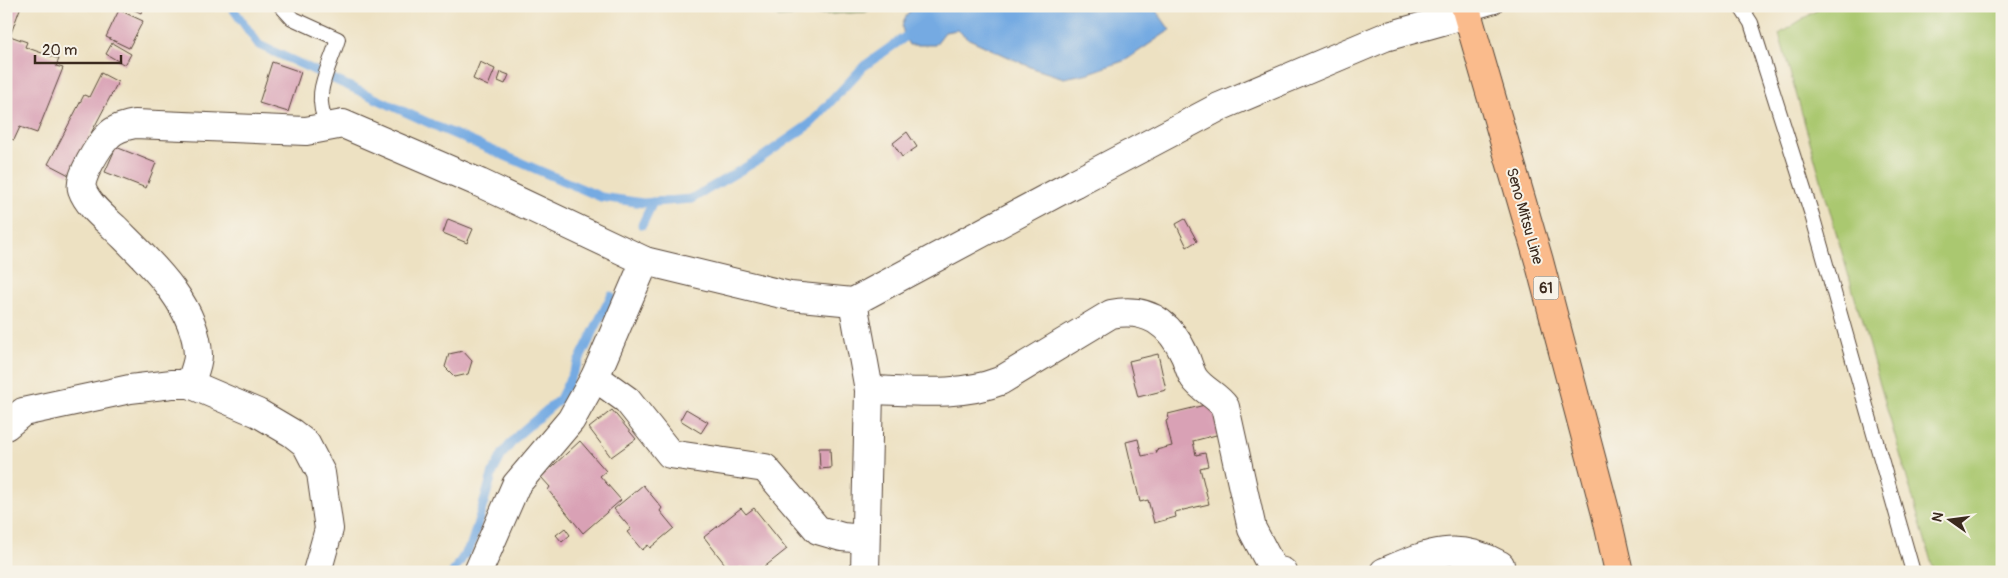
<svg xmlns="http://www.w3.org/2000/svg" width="2008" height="578" font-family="Pangolin,sans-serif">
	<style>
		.green { fill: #aac870; stroke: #727947 }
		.forest { fill: #87ac62; stroke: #616b40 }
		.water { fill: #74aae2; stroke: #586a80 }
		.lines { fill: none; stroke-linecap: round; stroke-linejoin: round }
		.stream { stroke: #74aae2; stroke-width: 9 }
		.building { fill: #d9a1b5 }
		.service-casing { stroke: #564537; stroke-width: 16 }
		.minor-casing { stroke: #564537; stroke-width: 30 }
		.tertiary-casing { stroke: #564537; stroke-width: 30 }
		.primary-casing { stroke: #564537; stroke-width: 30 }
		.service { stroke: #fff; stroke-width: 14 }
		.minor { stroke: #fff; stroke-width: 28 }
		.tertiary { stroke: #fff; stroke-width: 28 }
		.primary { stroke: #fabb8c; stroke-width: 28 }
		.labels { text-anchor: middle; stroke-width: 4; stroke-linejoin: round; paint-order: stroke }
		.shield { fill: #f7f3e8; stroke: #73665b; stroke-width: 1 }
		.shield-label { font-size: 14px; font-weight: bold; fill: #3b2a1e }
		.street-label { font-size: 15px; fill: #3b2a1e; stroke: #f7f3e8 }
	</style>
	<rect width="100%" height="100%" fill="#f7f3e8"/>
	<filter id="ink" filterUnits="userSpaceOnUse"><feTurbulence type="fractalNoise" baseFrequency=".02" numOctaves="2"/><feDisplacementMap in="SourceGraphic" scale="10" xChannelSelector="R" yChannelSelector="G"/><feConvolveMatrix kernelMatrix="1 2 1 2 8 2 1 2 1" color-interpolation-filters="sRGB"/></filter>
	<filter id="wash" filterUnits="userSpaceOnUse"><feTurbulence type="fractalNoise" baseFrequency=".0096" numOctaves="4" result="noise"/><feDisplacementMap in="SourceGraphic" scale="20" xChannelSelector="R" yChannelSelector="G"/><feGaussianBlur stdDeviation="1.12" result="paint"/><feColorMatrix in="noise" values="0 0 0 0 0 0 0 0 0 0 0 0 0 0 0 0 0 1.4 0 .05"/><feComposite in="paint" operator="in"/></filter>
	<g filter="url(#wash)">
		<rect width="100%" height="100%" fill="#ede1c2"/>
		<polygon class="green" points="1817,6 2002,6 2002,572 1934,572 1779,34 1817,10"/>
		<polygon class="forest" points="771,6 875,6 866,12 778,17"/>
		<path class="water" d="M 914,6 L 1153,6 L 1170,30 L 1126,60 L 1089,73 L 1064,78 L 1035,69 L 969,39 L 957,30 L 945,32 L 935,45 L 909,45 C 899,25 900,24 914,6 Z"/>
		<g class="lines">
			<g class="stream">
				<polyline points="231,6 259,45 440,128 601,197 643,203 691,199 758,160 810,124 864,66 915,30"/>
				<polyline points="642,225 653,202"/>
				<polyline points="453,572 471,545 493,472 503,453 519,434 560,399 611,296"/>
			</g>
		</g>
		<g id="blocks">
			<g class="building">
				<polygon points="6,6 21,6 10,36 27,42 25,47 59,59 56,66 63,68 37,133 20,127 14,140 6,137"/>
				<polygon points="126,6 143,6 141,13"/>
				<polygon points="119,10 143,21 129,48 106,37"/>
				<polygon points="112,43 131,54 125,65 106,54"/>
				<polygon points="272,62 301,72 288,112 259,103"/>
				<polygon points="480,62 495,69 488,86 473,79"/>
				<polygon points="501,72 509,75 505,84 498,81"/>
				<polygon points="101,73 118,82 69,175 48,164 84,95 89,97"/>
				<polygon points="907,132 917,147 902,157 893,143"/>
				<polygon points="116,147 156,163 146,188 105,172"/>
				<polygon points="448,219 473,229 467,243 443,233"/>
				<polygon points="1185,219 1197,241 1187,247 1176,224"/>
				<polygon points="463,351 472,361 468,374 455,377 445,367 449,354"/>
				<polygon points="1158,354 1166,390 1138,397 1129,361"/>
				<polygon points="1213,403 1220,434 1193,441 1196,455 1205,453 1208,466 1200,468 1209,504 1175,512 1176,517 1154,523 1148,500 1140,502 1126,442 1138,439 1142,456 1157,453 1156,450 1172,446 1166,421 1169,419 1168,414"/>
				<polygon points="686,409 708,422 701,433 680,420"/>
				<polygon points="612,410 636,439 611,457 589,428"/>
				<polygon points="580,441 606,471 600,476 621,500 583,533 548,490 550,487 541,477"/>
				<polygon points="819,448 830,448 831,468 820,469"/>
				<polygon points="643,485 662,508 660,511 674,528 650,548 648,545 642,550 627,532 631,529 614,509"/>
				<polygon points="741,508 746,514 754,508 787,549 758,572 747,572 742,566 735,572 731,572 704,537"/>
				<polygon points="565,528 570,535 562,542 556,535"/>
			</g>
		</g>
	</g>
	<g filter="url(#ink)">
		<use href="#blocks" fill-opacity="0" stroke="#564537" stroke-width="1"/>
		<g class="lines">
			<g class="service-casing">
				<g id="service">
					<path d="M 281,6 L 292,18 L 338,39 C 328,73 311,93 328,127"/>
					<polyline points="1740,6 1751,23 1812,215 1913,572"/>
					<polyline points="1467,14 1495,6"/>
				</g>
			</g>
			<g class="minor-casing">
				<g id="minor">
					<polyline points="853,302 869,390 865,572"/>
					<polyline points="595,377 627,400 670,454 765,468 818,530 842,537 865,539"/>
					<path d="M 190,384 C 193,375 198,364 198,355 C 196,303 148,261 114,227 C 103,217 87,204 82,189 C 78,178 99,145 108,136 C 115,128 126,126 135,124 L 306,131 L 343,124 L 480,183 L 645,261 L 790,296 L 853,302 L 1075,183"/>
					<path d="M 869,390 C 912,391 959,397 1000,381 L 1111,314 C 1147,307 1170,323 1185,356 C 1188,363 1190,372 1194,378 C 1202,390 1217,395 1225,407 L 1252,529 L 1273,569 L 1283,572"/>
					<polyline points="6,426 23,412 130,389 172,384 190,384 258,413 292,433 306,444 321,473 329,529 317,572"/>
					<polyline points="478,572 516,485 571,420 595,377 645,261"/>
					<path d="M 1384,572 C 1427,554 1456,540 1500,565 L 1501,572"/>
				</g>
			</g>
			<g class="tertiary-casing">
				<polyline id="tertiary" points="1075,183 1219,107 1385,37 1467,14"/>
			</g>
			<g class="primary-casing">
				<polyline id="primary" points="1465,6 1539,261 1606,514 1619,572"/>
			</g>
			<use href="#service" class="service"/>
			<use href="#minor" class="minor"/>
			<use href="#tertiary" class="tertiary"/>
			<use href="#primary" class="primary"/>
		</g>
	</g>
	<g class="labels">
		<rect class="shield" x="1533.5" y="276.5" width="25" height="23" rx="4"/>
		<g class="shield-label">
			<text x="1546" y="293">61</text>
		</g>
		<g class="street-label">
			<text transform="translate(1525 216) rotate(74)" y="5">Seno Mitsu Line</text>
		</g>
	</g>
	<rect width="2008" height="578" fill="none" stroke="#f7f3e8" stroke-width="25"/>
	<g transform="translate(1950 520) rotate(284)" stroke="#f7f3e8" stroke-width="4" paint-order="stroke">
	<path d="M0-4L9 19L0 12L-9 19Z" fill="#3b2a1e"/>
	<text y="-8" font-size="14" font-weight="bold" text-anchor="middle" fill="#3b2a1e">N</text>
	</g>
	<path d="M35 55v8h86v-8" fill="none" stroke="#3b2a1e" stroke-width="2.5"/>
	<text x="42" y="55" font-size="15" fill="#3b2a1e" stroke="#f7f3e8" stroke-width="4" paint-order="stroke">20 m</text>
</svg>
